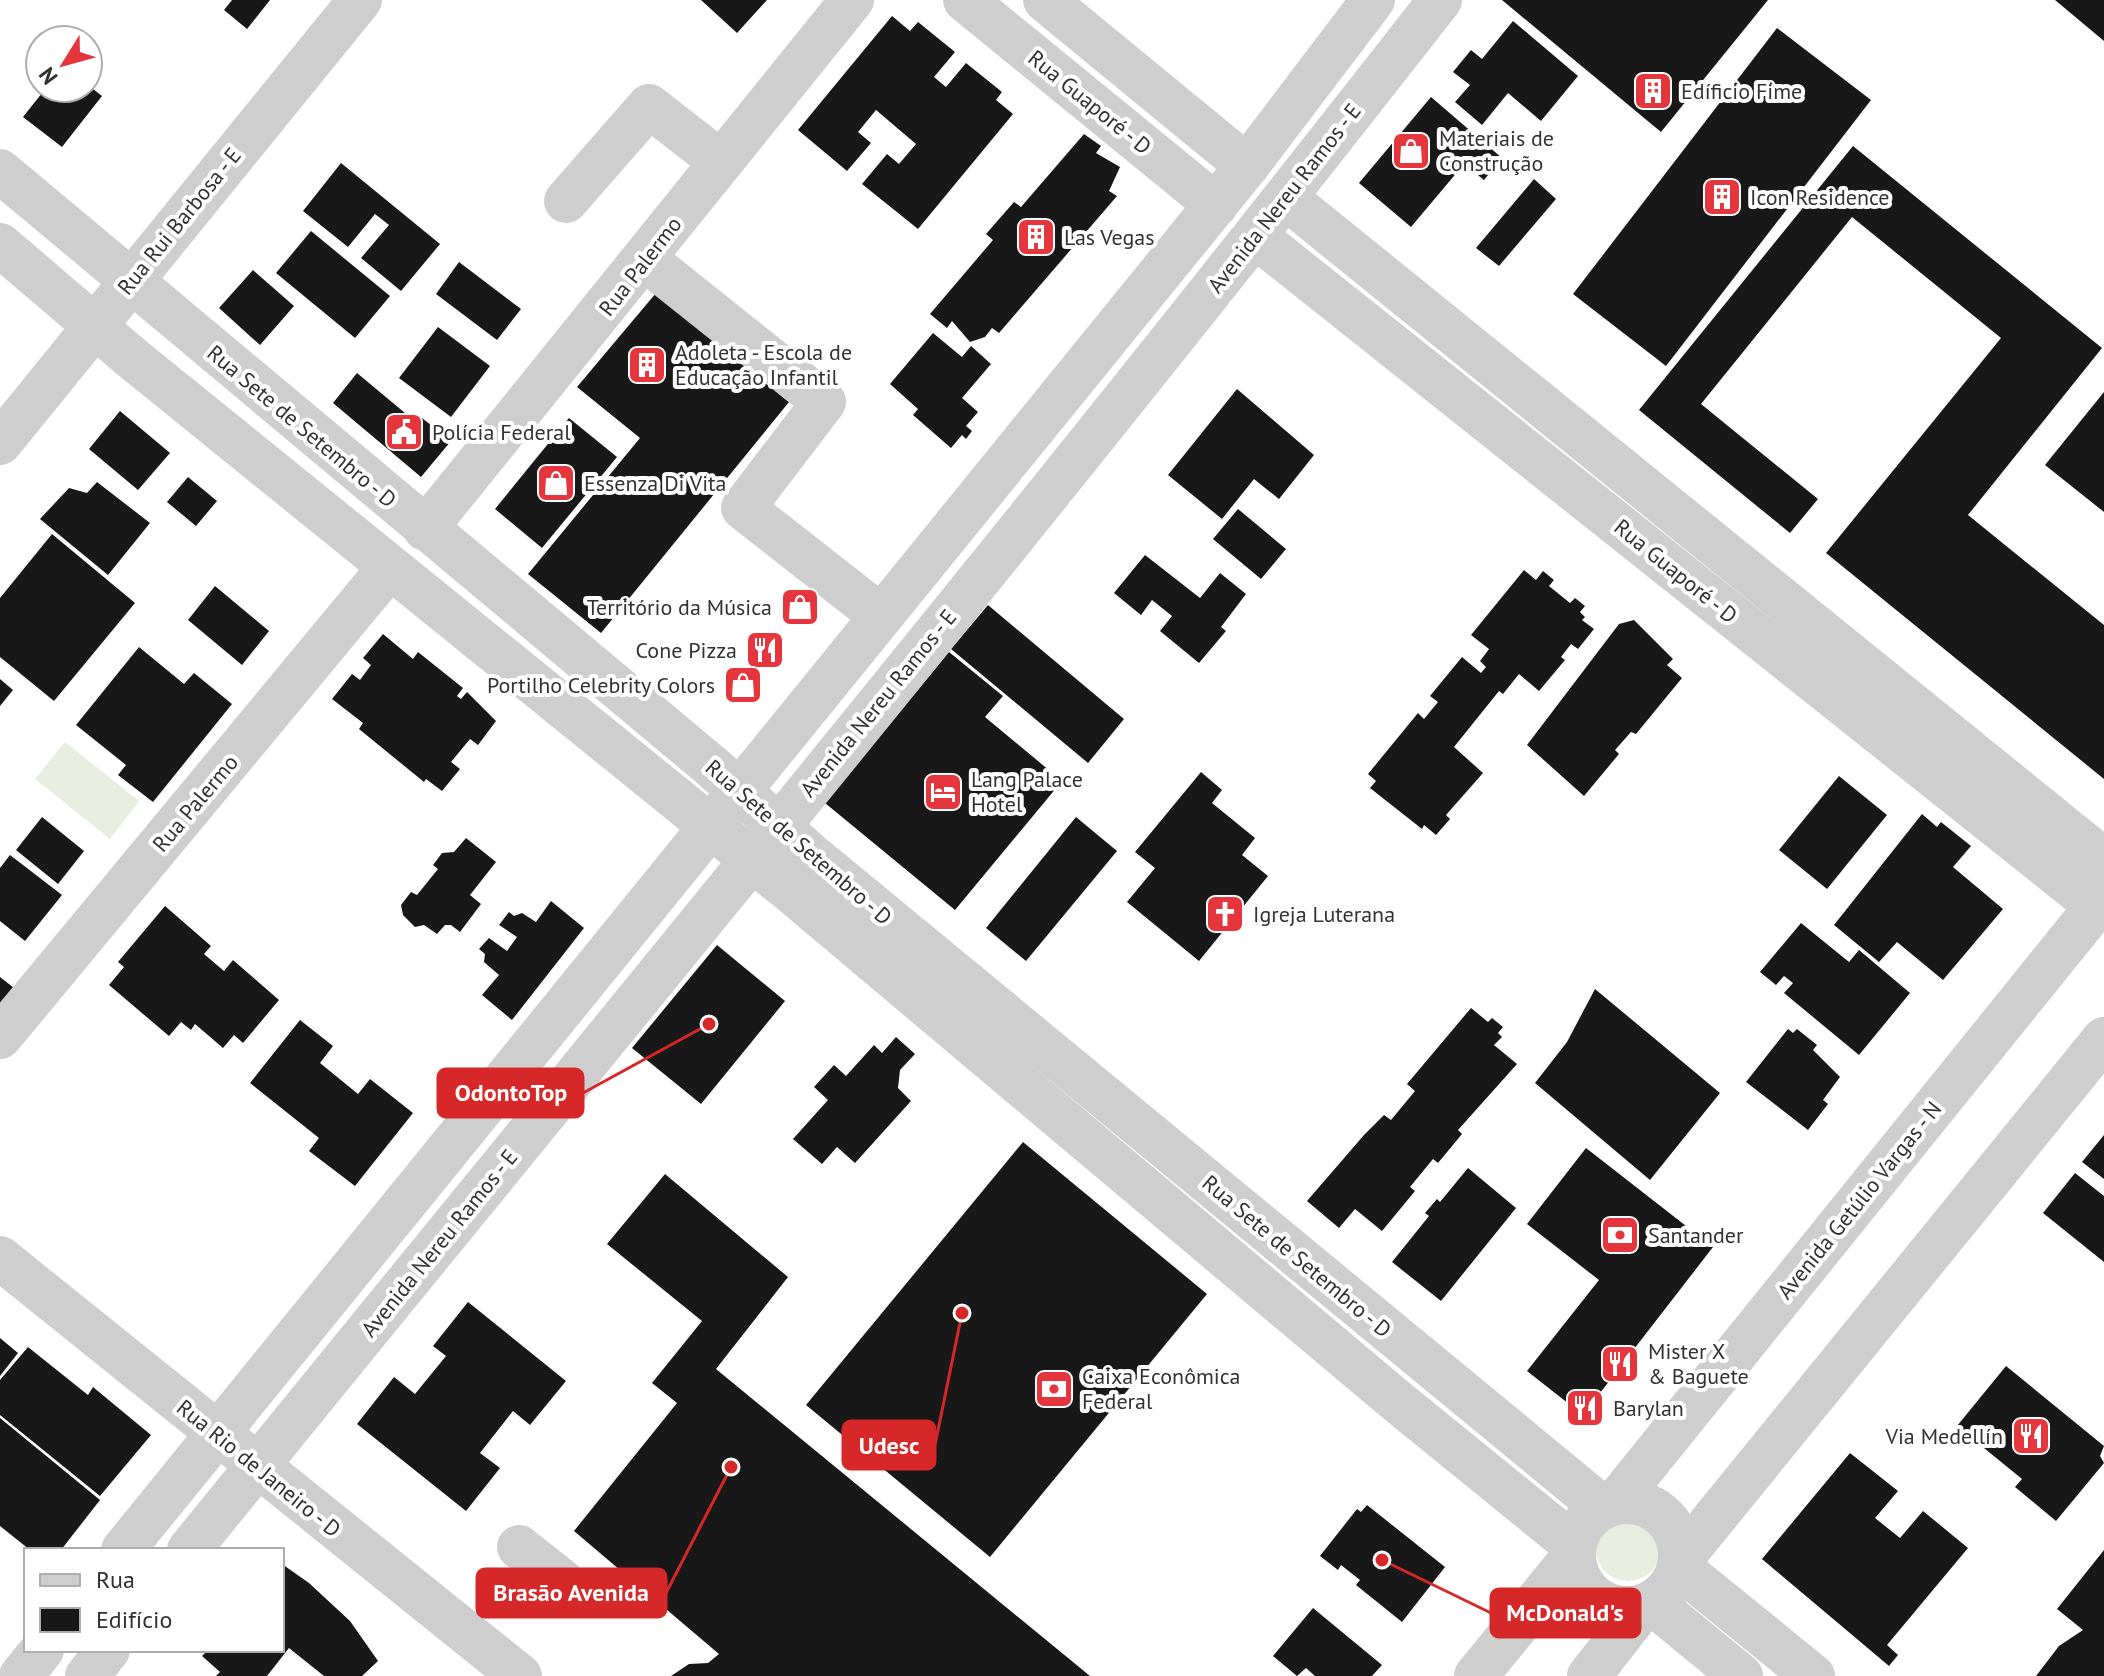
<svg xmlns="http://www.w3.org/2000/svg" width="2104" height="1676" font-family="'PT Sans',sans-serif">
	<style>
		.green { fill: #e7eedf }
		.building { fill: #181818 }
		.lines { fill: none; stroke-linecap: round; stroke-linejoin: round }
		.minor { stroke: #cecece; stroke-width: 44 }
		.labels { text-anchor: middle; stroke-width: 8; stroke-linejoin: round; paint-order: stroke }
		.poi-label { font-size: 22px; fill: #313131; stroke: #fff; text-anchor: start }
		.street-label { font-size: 22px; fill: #313131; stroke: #fff }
		.leader { fill: none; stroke: #d62828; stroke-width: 3 }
		.callout-dot { fill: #d62828; stroke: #fff; stroke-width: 3 }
		.callout { fill: #d62828; stroke: #d62828; stroke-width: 3 }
		.callout-label { font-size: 24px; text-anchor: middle; font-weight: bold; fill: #fff }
	</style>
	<rect width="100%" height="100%" fill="#fff"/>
	<g class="green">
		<polygon points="65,742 139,801 110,839 35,779"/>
		<circle cx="1628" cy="1549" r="32"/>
	</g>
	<g class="building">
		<polygon points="232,0 270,0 247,29 224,10"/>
		<polygon points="701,0 767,0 737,33"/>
		<polygon points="1502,0 1768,0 1661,132"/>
		<polygon points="2055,0 2104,0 2104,41"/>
		<polygon points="892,16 910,31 918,22 955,52 934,77 946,87 966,63 1002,92 996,100 1013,114 918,229 862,184 887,154 899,164 916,144 876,110 858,132 871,143 847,171 798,130"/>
		<polygon points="1513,21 1578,76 1541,121 1508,93 1482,125 1455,102 1470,85 1453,72 1471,50 1482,59"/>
		<polygon points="1777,28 1871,100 1666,366 1573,294"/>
		<polygon points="88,85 102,96 62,147 23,117 46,88 88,88"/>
		<polygon points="1431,97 1502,158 1484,180 1464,164 1411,227 1359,183"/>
		<polygon points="1084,134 1101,146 1096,153 1120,167 1109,191 1117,196 999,333 992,328 985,337 970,342 952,321 947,328 930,314 993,240 986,234 1014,202 1021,207"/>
		<polygon points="1853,146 2102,348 1968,515 2104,625 2104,779 1826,553 2001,338 1852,217 1701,404 1818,499 1790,533 1639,410"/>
		<polygon points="341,163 440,244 401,291 361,258 389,225 375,214 348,247 303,211"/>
		<polygon points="1534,179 1556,199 1499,266 1476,248"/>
		<polygon points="311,231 390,296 355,338 276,273"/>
		<polygon points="459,262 521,309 497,340 436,294"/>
		<polygon points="253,270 294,306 260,345 219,308"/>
		<polygon points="656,293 789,402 601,633 528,574 640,438 577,387"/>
		<polygon points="438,327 490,366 451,417 399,378"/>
		<polygon points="933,333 962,357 971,346 991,364 962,398 978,412 966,426 972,431 966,439 962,435 951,448 913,415 918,409 890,384"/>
		<polygon points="357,373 417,423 422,418 451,441 421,477 333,403"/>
		<polygon points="1237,389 1314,455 1279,499 1254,479 1222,519 1168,475"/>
		<polygon points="2104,392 2104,512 2045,465"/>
		<polygon points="120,411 170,453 138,490 89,449"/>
		<polygon points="569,418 617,457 542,548 495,509"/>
		<polygon points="188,477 217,501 196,526 167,502"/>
		<polygon points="97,482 150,523 108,575 40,519 69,488 87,493"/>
		<polygon points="1238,509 1286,549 1261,579 1213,539"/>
		<polygon points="52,534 135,603 54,701 0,657 0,598"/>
		<polygon points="1145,555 1200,598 1220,573 1246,594 1221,627 1226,631 1199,663 1160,631 1172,616 1152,600 1141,615 1114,593"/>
		<polygon points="1524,570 1536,580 1543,571 1554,580 1549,586 1570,603 1575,598 1585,606 1580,612 1585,617 1582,620 1594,629 1578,649 1571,644 1561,657 1565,660 1539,691 1519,674 1503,694 1499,691 1454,747 1483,773 1446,815 1450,819 1436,835 1424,825 1422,829 1370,788 1376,781 1368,774 1418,713 1424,719 1438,702 1430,696 1462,657 1481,673 1486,667 1480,661 1489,649 1471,635"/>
		<polygon points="215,586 269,631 242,665 188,620"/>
		<polygon points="988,605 1124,719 1088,763 951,649"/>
		<polygon points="1634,620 1673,659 1667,665 1682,678 1636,734 1631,732 1615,750 1619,754 1584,796 1527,745 1619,624"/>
		<polygon points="383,634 413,659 418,652 463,688 457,696 461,699 467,692 496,721 478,745 470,739 451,762 460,769 442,791 426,779 424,782 359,729 363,723 332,699 352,674 360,680 371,665 363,658"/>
		<polygon points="139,647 184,684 194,673 232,704 153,802 118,775 126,765 76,725"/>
		<polygon points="949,652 1003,696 985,717 1062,781 955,910 825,803"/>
		<polygon points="0,679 13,690 0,706"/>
		<polygon points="1201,772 1222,790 1212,803 1255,838 1242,855 1268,876 1199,961 1127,902 1155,868 1135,852"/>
		<polygon points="1839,776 1887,815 1827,889 1779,850"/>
		<polygon points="1922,814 1937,827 1941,822 1971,846 1953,867 2003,909 1943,980 1897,942 1879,962 1834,925"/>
		<polygon points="42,817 84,851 58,884 16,850"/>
		<polygon points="1076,817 1117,851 1026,961 986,928"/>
		<polygon points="466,838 496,862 470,895 481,904 460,932 451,925 445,925 437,934 424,925 415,927 403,915 401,905 411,892 417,895 438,869 433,865 442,853 454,852"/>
		<polygon points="10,855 62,895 25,941 0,921 0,868"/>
		<polygon points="551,901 584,928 512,1020 482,995 499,975 484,962 485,954 479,949 489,938 507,951 517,937 499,925 509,912 514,916 522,913 536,922"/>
		<polygon points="165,906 211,946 204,954 224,971 233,960 279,1000 243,1043 234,1035 223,1048 195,1024 191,1030 181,1022 169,1036 109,985 124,967 118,962"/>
		<polygon points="1801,923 1849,962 1859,950 1910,993 1859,1055 1784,993 1793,983 1784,976 1776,985 1760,972"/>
		<polygon points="717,945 785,1001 701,1104 632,1048"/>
		<polygon points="0,977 14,988 0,1005"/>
		<polygon points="1595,989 1720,1093 1650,1180 1535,1083 1567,1042"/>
		<polygon points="1471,1008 1488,1022 1492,1018 1503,1027 1498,1033 1502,1037 1494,1045 1517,1064 1458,1130 1462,1134 1438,1163 1433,1159 1410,1187 1415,1191 1382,1231 1355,1209 1339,1228 1307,1201 1364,1135 1384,1115 1391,1120 1415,1091 1407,1084"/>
		<polygon points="300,1020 333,1046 320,1063 358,1094 370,1079 413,1113 355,1186 309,1151 319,1138 250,1083"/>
		<polygon points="1788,1029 1793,1033 1797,1029 1817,1045 1813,1050 1840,1077 1823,1100 1828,1104 1808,1130 1746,1082"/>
		<polygon points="896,1037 915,1054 900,1070 898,1088 911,1101 855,1163 837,1147 822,1164 793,1139 828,1100 814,1087 834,1065 846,1076 874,1045 882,1053"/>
		<polygon points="2104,1135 2104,1179 2082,1162"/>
		<polygon points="1023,1142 1207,1294 990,1557 806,1405"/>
		<polygon points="1586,1148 1713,1247 1583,1415 1527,1371 1599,1280 1527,1224"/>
		<polygon points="1468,1168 1516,1208 1441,1301 1392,1262 1429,1216 1425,1213 1437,1199 1440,1202"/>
		<polygon points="2075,1173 2104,1196 2104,1262 2043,1213"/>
		<polygon points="665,1174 788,1277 716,1369 1090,1676 671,1676 689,1664 708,1663 719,1654 574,1531 677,1403 652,1383 702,1321 607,1244"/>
		<polygon points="468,1302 566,1381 530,1425 513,1411 480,1453 500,1468 466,1511 357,1424 394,1377 415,1394 446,1356 433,1346"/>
		<polygon points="0,1338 18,1353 0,1376"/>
		<polygon points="28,1347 88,1395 93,1387 151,1435 100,1496 0,1415 0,1380"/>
		<polygon points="2006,1366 2104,1446 2100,1456 2104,1463 2056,1521 2015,1487 2022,1479 1957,1426"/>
		<polygon points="0,1418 100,1500 61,1550 30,1550 0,1526"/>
		<polygon points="1850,1453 1898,1491 1875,1518 1900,1538 1923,1511 1968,1548 1887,1645 1898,1655 1889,1666 1762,1559"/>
		<polygon points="1367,1505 1445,1567 1402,1622 1356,1585 1360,1580 1341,1565 1338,1570 1320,1556 1357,1509 1361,1512"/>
		<polygon points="2104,1550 2104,1676 2036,1676 2059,1646 2083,1630 2057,1609"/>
		<polygon points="282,1564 309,1583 350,1621 378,1661 362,1676 324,1676 289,1648 267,1676 216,1676 220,1672 202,1656 208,1650 282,1650"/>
		<polygon points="1313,1608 1382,1665 1372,1676 1315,1676 1306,1668 1297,1676 1273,1656"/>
	</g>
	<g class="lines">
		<g class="minor">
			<polyline points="965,0 1216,205"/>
			<polyline points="1045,0 1247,166"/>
			<polyline points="0,171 710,765 811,855 1602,1507"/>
			<polyline points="1286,198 2104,860"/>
			<polyline points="566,201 649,106 721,162"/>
			<polyline points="1255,236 2097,906"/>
			<polyline points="0,245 132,358 788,889 1398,1402 1574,1545"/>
			<polyline points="646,260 824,402 743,508 881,616"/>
			<polyline points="0,443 360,0"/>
			<polyline points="425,529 852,0"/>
			<polyline points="0,1037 389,568"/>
			<polyline points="0,1258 520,1676"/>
			<circle cx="1627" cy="1555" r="53"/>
			<polyline points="1615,1503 2104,897"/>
			<polyline points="519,1547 562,1581"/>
			<polyline points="123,1550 1247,166 1373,0"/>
			<path d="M 189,1550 C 608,1034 1032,523 1440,0"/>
			<polyline points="1681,1559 2104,1039"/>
			<polyline points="1680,1568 1813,1676"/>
			<polyline points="1652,1603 1741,1676"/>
			<polyline points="21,1676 42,1650"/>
			<polyline points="87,1676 108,1650"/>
			<polyline points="1476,1676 1573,1557"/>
			<polyline points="1589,1676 1643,1607"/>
		</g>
	</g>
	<defs>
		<g id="building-square" transform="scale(2)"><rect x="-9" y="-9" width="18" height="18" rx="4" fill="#e5363d" stroke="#fff"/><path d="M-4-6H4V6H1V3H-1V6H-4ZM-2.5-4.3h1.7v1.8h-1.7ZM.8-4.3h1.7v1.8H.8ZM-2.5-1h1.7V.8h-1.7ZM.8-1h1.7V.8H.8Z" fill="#fff"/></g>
		<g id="shop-square" transform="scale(2)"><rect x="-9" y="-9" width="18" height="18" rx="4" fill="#e5363d" stroke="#fff"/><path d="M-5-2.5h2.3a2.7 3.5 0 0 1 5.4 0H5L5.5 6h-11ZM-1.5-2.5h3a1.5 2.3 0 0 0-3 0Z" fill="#fff"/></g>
		<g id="civic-square" transform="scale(2)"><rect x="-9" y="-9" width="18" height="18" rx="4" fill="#e5363d" stroke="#fff"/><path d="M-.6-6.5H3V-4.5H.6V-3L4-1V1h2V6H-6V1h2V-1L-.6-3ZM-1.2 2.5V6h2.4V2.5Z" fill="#fff"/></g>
		<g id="restaurant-square" transform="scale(2)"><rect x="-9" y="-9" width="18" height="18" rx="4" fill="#e5363d" stroke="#fff"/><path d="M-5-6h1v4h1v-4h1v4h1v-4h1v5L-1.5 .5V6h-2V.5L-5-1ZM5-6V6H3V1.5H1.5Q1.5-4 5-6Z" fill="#fff"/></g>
		<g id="hotel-square" transform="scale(2)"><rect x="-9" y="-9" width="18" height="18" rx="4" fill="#e5363d" stroke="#fff"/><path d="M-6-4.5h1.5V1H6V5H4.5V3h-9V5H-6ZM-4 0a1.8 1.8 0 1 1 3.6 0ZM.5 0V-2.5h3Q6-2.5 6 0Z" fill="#fff"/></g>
		<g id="church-square" transform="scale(2)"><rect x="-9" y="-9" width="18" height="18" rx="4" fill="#e5363d" stroke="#fff"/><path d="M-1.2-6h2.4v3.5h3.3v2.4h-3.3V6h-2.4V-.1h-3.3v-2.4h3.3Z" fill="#fff"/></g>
		<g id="bank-square" transform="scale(2)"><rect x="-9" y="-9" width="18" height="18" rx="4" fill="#e5363d" stroke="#fff"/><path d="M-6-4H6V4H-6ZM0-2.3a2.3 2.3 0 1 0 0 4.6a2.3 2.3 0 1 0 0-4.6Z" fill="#fff"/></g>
	</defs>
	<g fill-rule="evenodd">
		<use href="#building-square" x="1653" y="91"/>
		<use href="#shop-square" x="1411" y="151"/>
		<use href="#building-square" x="1722" y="197"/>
		<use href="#building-square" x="1036" y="237"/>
		<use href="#building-square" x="647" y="365"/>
		<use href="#civic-square" x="404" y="432"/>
		<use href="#shop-square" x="556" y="483"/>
		<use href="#shop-square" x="800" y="607"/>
		<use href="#restaurant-square" x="765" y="650"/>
		<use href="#shop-square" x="743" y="685"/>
		<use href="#hotel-square" x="943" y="792"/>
		<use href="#church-square" x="1225" y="914"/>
		<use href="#bank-square" x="1620" y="1235"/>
		<use href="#restaurant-square" x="1620" y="1364"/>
		<use href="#bank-square" x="1054" y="1389"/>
		<use href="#restaurant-square" x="1585" y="1408"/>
		<use href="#restaurant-square" x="2031" y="1436"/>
	</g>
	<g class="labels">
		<g class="poi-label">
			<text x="1681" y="99">Edíficio Fime</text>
			<text x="1439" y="146">Materiais de<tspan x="1439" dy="25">Construção</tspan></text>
			<text x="1750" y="205">Icon Residence</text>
			<text x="1064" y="245">Las Vegas</text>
			<text x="675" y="360">Adoleta - Escola de<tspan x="675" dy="25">Educação Infantil</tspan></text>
			<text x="432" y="440">Polícia Federal</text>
			<text x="584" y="491">Essenza Di Vita</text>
			<text x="772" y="615" text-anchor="end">Território da Música</text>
			<text x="737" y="658" text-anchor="end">Cone Pizza</text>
			<text x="715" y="693" text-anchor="end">Portilho Celebrity Colors</text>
			<text x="971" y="787">Lang Palace<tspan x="971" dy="25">Hotel</tspan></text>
			<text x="1253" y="922">Igreja Luterana</text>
			<text x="1648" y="1243">Santander</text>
			<text x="1648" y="1359">Mister X<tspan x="1648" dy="25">&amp; Baguete</tspan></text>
			<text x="1082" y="1384">Caixa Econômica<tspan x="1082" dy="25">Federal</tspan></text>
			<text x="1613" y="1416">Barylan</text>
			<text x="2003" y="1444" text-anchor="end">Via Medellín</text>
		</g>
		<g class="street-label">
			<text transform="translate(1090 102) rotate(39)" y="8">Rua Guaporé - D</text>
			<text transform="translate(1284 198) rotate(-52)" y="8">Avenida Nereu Ramos - E</text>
			<text transform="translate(179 221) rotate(-51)" y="8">Rua Rui Barbosa - E</text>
			<text transform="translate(640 266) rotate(-52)" y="8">Rua Palermo</text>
			<text transform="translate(302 426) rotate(40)" y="8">Rua Sete de Setembro - D</text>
			<text transform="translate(1676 571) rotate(39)" y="8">Rua Guaporé - D</text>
			<text transform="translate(878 703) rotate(-51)" y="8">Avenida Nereu Ramos - E</text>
			<text transform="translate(195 803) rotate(-50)" y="8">Rua Palermo</text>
			<text transform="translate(799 842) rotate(41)" y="8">Rua Sete de Setembro - D</text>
			<text transform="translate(1859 1200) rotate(-51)" y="8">Avenida Getúlio Vargas - N</text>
			<text transform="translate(439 1243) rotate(-51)" y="8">Avenida Nereu Ramos - E</text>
			<text transform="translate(1297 1256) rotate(40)" y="8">Rua Sete de Setembro - D</text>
			<text transform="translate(259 1468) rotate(39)" y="8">Rua Rio de Janeiro - D</text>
		</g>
	</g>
	<path class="leader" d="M709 1024L583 1093M962 1313L935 1445M731 1467L666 1593M1382 1560L1491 1613"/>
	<g class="callout-dot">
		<circle cx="709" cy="1024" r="8"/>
		<circle cx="962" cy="1313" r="8"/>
		<circle cx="731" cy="1467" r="8"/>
		<circle cx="1382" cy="1560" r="8"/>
	</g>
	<g class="callout">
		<rect x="438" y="1069" width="145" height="48" rx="8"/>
		<rect x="843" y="1421" width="92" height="48" rx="8"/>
		<rect x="477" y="1569" width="189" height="48" rx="8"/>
		<rect x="1491" y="1589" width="149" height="48" rx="8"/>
	</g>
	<g class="callout-label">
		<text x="511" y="1101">OdontoTop</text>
		<text x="889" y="1454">Udesc</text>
		<text x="571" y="1601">Brasão Avenida</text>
		<text x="1565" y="1621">McDonald's</text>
	</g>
	<rect x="24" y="1548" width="260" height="104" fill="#ffffff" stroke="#adadad" stroke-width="2"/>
	<rect x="40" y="1574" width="40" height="12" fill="#cecece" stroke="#adadad" stroke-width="2"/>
	<text x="96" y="1588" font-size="24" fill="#313131">Rua</text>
	<rect x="40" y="1608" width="40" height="24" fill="#181818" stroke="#adadad" stroke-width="2"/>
	<text x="96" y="1628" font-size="24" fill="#313131">Edifício</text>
	<g transform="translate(64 64) rotate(233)"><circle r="38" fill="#ffffff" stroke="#adadad" stroke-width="2"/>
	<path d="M0-6L14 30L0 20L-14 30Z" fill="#e5363d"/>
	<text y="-12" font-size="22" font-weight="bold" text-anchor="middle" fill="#313131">N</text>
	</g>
</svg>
